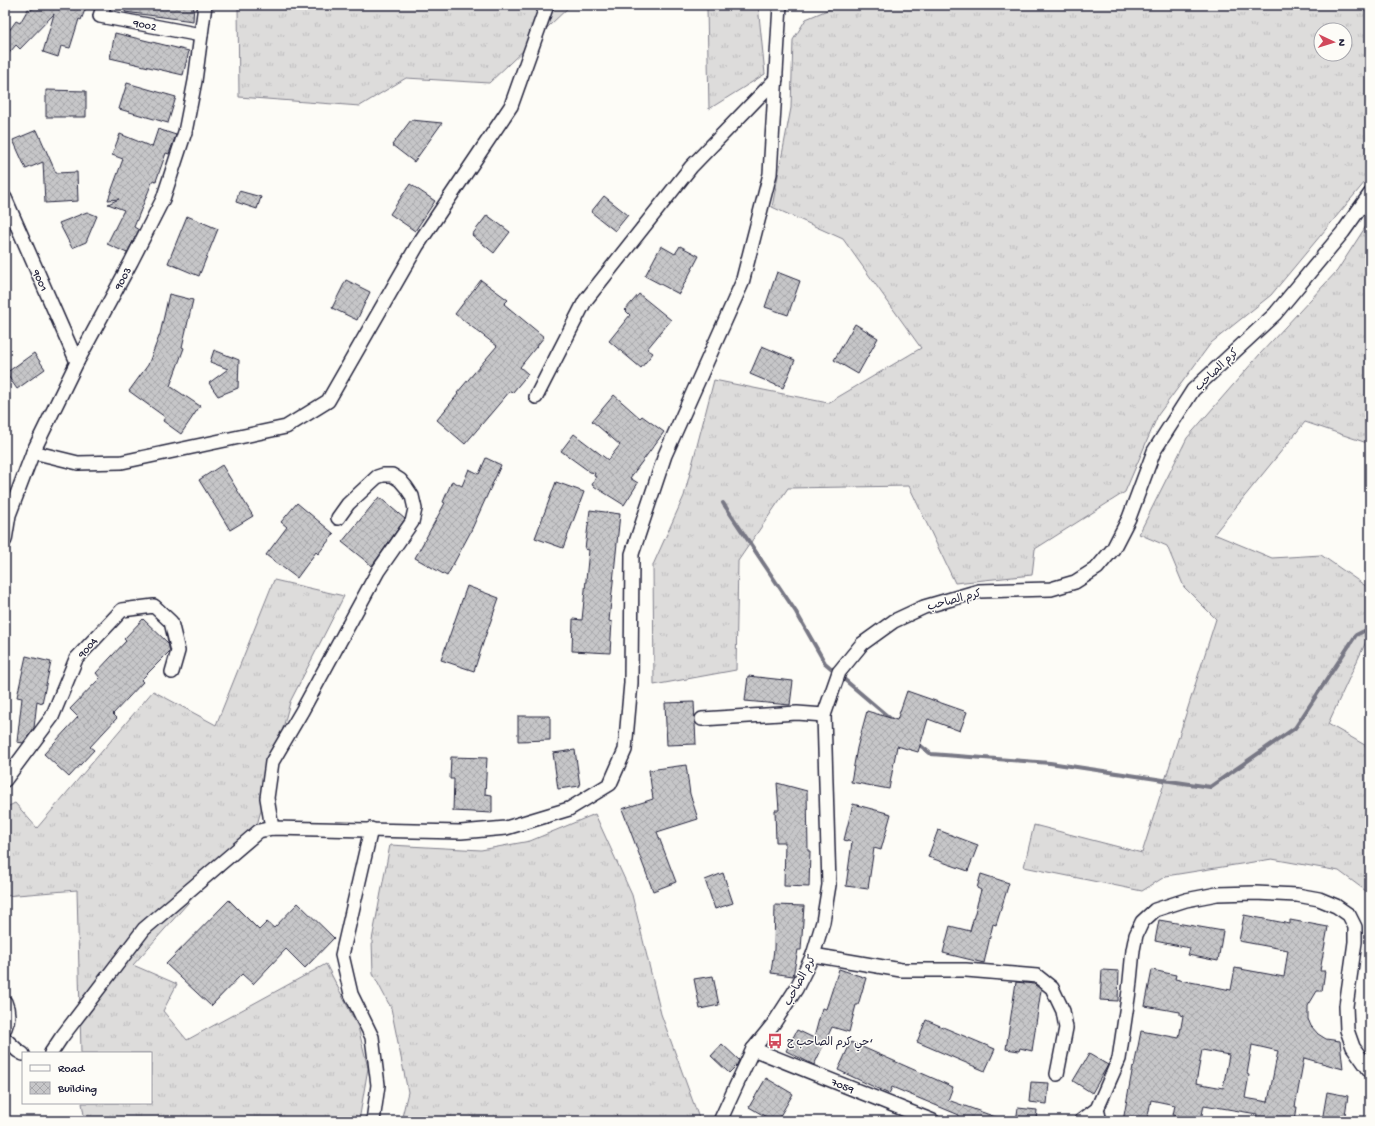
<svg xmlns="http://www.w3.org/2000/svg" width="1375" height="1126" font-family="'Gochi Hand','Playpen Sans Arabic',sans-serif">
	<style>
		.grass { fill: url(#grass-tufts); stroke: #807f8b; fill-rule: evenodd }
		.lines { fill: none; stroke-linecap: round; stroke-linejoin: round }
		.stream { stroke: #787885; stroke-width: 4 }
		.building { fill: url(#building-cross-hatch); stroke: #22223b; fill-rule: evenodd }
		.minor-casing { stroke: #22223b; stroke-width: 16 }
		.minor { stroke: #fdfcf7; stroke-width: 13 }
		.labels { text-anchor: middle; stroke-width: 3; stroke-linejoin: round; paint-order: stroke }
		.street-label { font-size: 11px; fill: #22223b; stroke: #fdfcf7 }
		.poi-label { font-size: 11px; fill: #22223b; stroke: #fdfcf7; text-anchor: start }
	</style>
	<defs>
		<pattern id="grass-tufts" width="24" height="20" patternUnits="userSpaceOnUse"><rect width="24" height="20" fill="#dddcdb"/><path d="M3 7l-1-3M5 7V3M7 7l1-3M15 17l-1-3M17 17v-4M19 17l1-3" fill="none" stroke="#bdbcbd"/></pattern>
		<pattern id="building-cross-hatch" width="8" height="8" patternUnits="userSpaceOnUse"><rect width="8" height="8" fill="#c6c6c8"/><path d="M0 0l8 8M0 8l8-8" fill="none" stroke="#aaaaad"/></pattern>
	</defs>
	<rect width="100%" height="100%" fill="#fdfcf7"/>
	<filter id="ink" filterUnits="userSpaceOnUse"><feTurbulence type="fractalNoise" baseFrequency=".025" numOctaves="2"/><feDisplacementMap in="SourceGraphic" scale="8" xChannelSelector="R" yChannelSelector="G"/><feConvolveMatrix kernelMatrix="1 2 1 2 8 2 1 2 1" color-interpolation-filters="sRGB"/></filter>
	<g filter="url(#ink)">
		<g class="grass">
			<polygon points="238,5 571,5 489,83 406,78 360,106 239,97"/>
			<polygon points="704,5 758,5 765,74 709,109 707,8"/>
			<path d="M 833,5 L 1370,5 L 1370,176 L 1271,295 L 1211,343 L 1158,415 L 1125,492 L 1035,549 L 1032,575 L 955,583 L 909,486 L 788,488 L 738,561 L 736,670 L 654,685 L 653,565 L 684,496 L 714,380 L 828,403 L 921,348 L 843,239 L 772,207 L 791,108 L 793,40 L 806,19 L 832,8 ZM 1321,30 L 1345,30 L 1345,54 L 1321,54 Z"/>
			<polygon points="1370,220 1370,444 1305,422 1214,534 1272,558 1321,555 1370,589 1370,633 1328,724 1370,748 1370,894 1339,871 1272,859 1166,876 1142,891 1024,867 1034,825 1142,853 1216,619 1184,587 1167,546 1139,534 1187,438 1260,354 1337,271"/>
			<polygon points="274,580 344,596 290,702 257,825 133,965 177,984 163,1011 187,1040 326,964 358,1027 368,1068 359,1121 85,1121 82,1103 151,1103 151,1053 81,1053 77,890 5,896 5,808 15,803 37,828 153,691 216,725"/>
			<polygon points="595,814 632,895 661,1014 700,1121 401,1121 408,1092 391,1008 373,974 372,940 390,845 481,850 530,841"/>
		</g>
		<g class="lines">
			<g class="stream">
				<polyline points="723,503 796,612 825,663 892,720"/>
				<polyline points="916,742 931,754 1050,763 1210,787 1295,728 1356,635 1370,628"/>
			</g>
		</g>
		<g class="building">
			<polygon points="34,5 87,5 81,20 79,19 70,48 61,46 58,57 43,52 54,14 20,49 16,45 5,58 5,36 16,21 20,23 28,9 31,11"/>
			<polygon points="126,5 194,5 193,21 125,12"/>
			<polygon points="115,33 189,51 183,75 110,58"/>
			<polygon points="127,83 176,97 168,123 119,109"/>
			<polygon points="46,90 86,91 86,117 46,117"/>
			<polygon points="411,120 442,123 414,162 392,145"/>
			<polygon points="158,129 176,135 169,154 166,153 156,181 153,180 134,227 139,230 127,253 107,244 124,210 108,204 119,199 108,200 123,159 112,155 120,134 152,147"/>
			<polygon points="37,130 56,173 77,172 78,201 45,203 43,162 26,169 13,140"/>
			<polygon points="410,184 435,201 415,231 390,214"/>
			<polygon points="239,191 261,197 257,209 236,202"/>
			<polygon points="604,196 628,215 615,231 591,212"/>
			<polygon points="87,212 97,216 86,242 72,248 59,223"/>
			<polygon points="487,215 510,232 494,253 472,235"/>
			<polygon points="187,216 218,229 199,276 168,263"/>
			<polygon points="661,246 675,254 680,246 699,256 679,294 645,276"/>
			<polygon points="777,272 800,281 788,315 765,307"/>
			<polygon points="346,280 370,292 357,320 332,308"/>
			<polygon points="481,280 508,300 504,304 544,337 520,367 528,374 513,392 510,391 465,444 437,420 458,394 457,393 497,346 455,314"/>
			<polygon points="169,294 193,300 182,347 184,348 170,386 200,406 181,434 163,421 165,417 129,391 148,365 160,334"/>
			<polygon points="639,294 671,320 647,349 653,353 641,368 609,341 630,315 625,310"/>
			<polygon points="855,324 878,338 858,374 834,360"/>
			<polygon points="762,346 795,360 783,388 750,374"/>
			<polygon points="214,350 239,360 238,388 218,396 209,383 228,369 210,362"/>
			<polygon points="34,353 45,369 17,389 6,373"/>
			<polygon points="614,395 640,418 642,416 664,432 630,478 638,483 624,505 592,485 596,477 594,476 595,473 590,472 561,451 574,434 608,460 620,445 592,421"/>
			<polygon points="486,458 501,465 470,533 447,576 415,558 445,503 443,502 452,481 462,486 469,469 479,474"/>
			<polygon points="222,465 253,516 230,530 199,480"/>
			<polygon points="556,482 584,492 563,548 535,538"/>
			<polygon points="379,497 405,519 372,566 342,542"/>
			<polygon points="297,503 334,534 318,554 316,552 297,578 266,555 287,527 281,522"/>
			<polygon points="590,510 620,514 609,621 612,622 610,653 572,651 573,619 582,620 589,550 585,549"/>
			<polygon points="467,586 499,598 484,640 474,671 441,660"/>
			<polygon points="143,619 168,643 170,651 141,680 143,682 113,714 117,718 90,747 94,750 69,777 44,754 78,717 70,709 100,678 96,673 126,641 124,639"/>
			<polygon points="26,656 51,662 42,703 37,701 34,728 23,743 17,742 22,698 17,697"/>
			<polygon points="748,676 793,681 790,705 745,701"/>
			<polygon points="907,691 967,712 960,731 928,719 918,752 897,746 889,789 851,782 857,748 867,711 897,720"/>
			<polygon points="694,702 696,744 667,745 665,703"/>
			<polygon points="518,716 550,716 550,740 518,741"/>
			<polygon points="575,750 580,786 558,789 553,753"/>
			<polygon points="451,757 487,758 485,794 492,795 492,813 453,811 454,779 450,779"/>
			<polygon points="686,765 690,794 698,819 657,832 676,882 653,891 622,809 653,799 649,770"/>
			<polygon points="777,783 807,791 808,851 810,851 809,887 784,886 785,842 776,842 775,810 779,810"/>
			<polygon points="853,804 891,814 881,850 874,848 868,889 846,886 852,842 844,840"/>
			<polygon points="938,830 978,845 968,871 928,857"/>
			<polygon points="723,873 733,903 715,909 705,880"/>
			<polygon points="981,874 1009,883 996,925 993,924 984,963 943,953 950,926 970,931 981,890 977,888"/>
			<polygon points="229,900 259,930 267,922 274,928 298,903 334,938 305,968 286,949 253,984 242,974 211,1006 166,964"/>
			<polygon points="775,905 804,906 801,950 798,950 793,976 771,973 774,949"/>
			<path d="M 1244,915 L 1290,924 L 1290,920 L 1328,927 L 1320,971 L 1325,971 L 1322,991 L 1317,991 L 1308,1006 L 1308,1019 L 1311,1026 L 1318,1034 L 1326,1039 L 1340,1041 L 1343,1069 L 1304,1058 L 1295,1107 L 1297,1107 L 1295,1121 L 1256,1121 L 1257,1114 L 1204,1105 L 1201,1120 L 1173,1115 L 1175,1105 L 1151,1100 L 1147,1121 L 1123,1121 L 1133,1066 L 1134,1067 L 1141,1031 L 1179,1038 L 1183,1016 L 1180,1015 L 1180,1012 L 1145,1006 L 1152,970 L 1176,975 L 1175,979 L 1231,990 L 1235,968 L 1284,977 L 1288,950 L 1239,941 ZM 1252,1045 L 1278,1051 L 1268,1102 L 1245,1098 L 1249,1075 L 1247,1074 ZM 1202,1050 L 1229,1055 L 1223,1088 L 1196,1083 Z"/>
			<polygon points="1159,920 1223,931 1218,961 1188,955 1190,948 1155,941"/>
			<polygon points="839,969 866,978 858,1005 856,1005 849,1032 832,1027 814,1065 786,1051 797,1030 814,1038 822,1008 826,1009"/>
			<polygon points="1102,970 1119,971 1118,1001 1100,1000"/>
			<polygon points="713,976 719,1005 700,1009 694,979"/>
			<polygon points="1016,982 1034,984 1041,990 1032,1051 1020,1048 1019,1051 1006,1049"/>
			<polygon points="926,1020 995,1049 985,1071 917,1042"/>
			<polygon points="851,1042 953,1087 948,1100 1004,1120 1003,1121 957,1121 959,1115 892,1087 889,1094 838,1070"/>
			<polygon points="722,1044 739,1060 737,1065 729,1073 711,1056"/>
			<polygon points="1089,1054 1108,1065 1092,1093 1073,1081"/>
			<polygon points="766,1078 793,1094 777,1121 773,1121 749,1107"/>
			<polygon points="1031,1082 1049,1083 1047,1104 1029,1102"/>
			<polygon points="1327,1092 1348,1096 1344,1121 1322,1121"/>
			<polygon points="1018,1108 1037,1110 1036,1121 1016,1121"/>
		</g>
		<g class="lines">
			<g class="minor-casing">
				<g id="minor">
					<polyline points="104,5 100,16 201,35"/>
					<polyline points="5,198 77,362"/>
					<polyline points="536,397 585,301 691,167 776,79"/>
					<polyline points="33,452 78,463 122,462 286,427 328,401 417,246 511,106 547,5"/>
					<polyline points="5,540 9,515 33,452 77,362 131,262 163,199 185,132 195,81 205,5"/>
					<polyline points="702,719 797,713 824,715"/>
					<polyline points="5,780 52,717 76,659 122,610 154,606 171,622 178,651 172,672"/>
					<polyline points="272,828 267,798 272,762 302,711 378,571 412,522 415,509 412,496 406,487 400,480 392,475 383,475 377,477 348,504 338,518"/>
					<polyline points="371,829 342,955 351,994 372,1037 378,1085 373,1121"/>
					<polyline points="813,955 901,970 966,970 1037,976 1052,988 1063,1011 1066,1028 1057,1074"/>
					<path d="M 5,1002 C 9,1011 9,1019 5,1028"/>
					<polyline points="5,1039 18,1051 23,1054"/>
					<polyline points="753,1049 933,1121"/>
					<polyline points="51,1053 61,1038 144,929 259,831 272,828 461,832 506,828 569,809 610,784 625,750 631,683 632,554 665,455 742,283 770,174 780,5"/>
					<polyline points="1097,1109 1100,1121"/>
					<polyline points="720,1121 753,1049 774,1023 796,989 813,955 823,922 829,885 824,715 839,672 862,644 894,621 924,607 979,591 1051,589 1075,582 1097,568 1113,549 1129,518 1154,451 1193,390 1275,314 1343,232 1370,194"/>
					<polyline points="1081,1121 1097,1109 1119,1059 1129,991 1133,950 1136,935 1142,922 1155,910 1186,900 1217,894 1255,893 1297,895 1319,899 1336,906 1349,915 1355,927 1355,942 1346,1006 1347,1030 1353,1047 1370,1071"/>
				</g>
			</g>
			<use href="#minor" class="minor"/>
		</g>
	</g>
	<defs>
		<g id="bus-bare" transform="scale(1.2)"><path d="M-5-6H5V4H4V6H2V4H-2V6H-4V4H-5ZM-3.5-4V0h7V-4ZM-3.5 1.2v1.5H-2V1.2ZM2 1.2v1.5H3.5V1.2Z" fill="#d1495b" stroke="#fdfcf7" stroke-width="2.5" paint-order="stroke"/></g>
	</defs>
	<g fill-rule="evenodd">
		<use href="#bus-bare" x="775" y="1041"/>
	</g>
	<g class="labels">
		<g class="street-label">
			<text transform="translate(145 24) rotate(11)" y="4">9002</text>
			<text transform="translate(122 278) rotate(-61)" y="4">9003</text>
			<text transform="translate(41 280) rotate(66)" y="4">9001</text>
			<text transform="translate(1216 369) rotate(-44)" y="4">كرم الصاحب</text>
			<text transform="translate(954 599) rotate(-15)" y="4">كرم الصاحب</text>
			<text transform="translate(87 647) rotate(-48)" y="4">9004</text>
			<text transform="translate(799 980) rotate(-62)" y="4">كرم الصاحب</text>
			<text transform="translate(843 1085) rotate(22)" y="4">7059</text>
		</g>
		<g class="poi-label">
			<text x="787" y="1045">حي كرم الصاحب ج‘</text>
		</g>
	</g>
	<rect width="1375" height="1126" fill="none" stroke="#fdfcf7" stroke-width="20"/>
	<rect x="10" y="10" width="1355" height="1106" fill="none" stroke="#22223b" stroke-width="1.5" filter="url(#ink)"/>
	<rect x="22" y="1052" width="130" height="52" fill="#fdfcf7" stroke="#a5a5ac"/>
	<rect x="30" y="1065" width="20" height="6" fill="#fdfcf7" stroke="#a5a5ac"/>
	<text x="58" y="1072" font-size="12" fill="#22223b">Road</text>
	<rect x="30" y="1082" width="20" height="12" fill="url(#building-cross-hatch)" stroke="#a5a5ac"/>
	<text x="58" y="1092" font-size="12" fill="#22223b">Building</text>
	<g transform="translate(1333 42) rotate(94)"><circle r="19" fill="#fdfcf7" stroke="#a5a5ac"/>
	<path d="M0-3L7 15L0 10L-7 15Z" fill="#d1495b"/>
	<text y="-6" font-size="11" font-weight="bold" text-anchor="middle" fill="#22223b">N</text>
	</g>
</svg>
